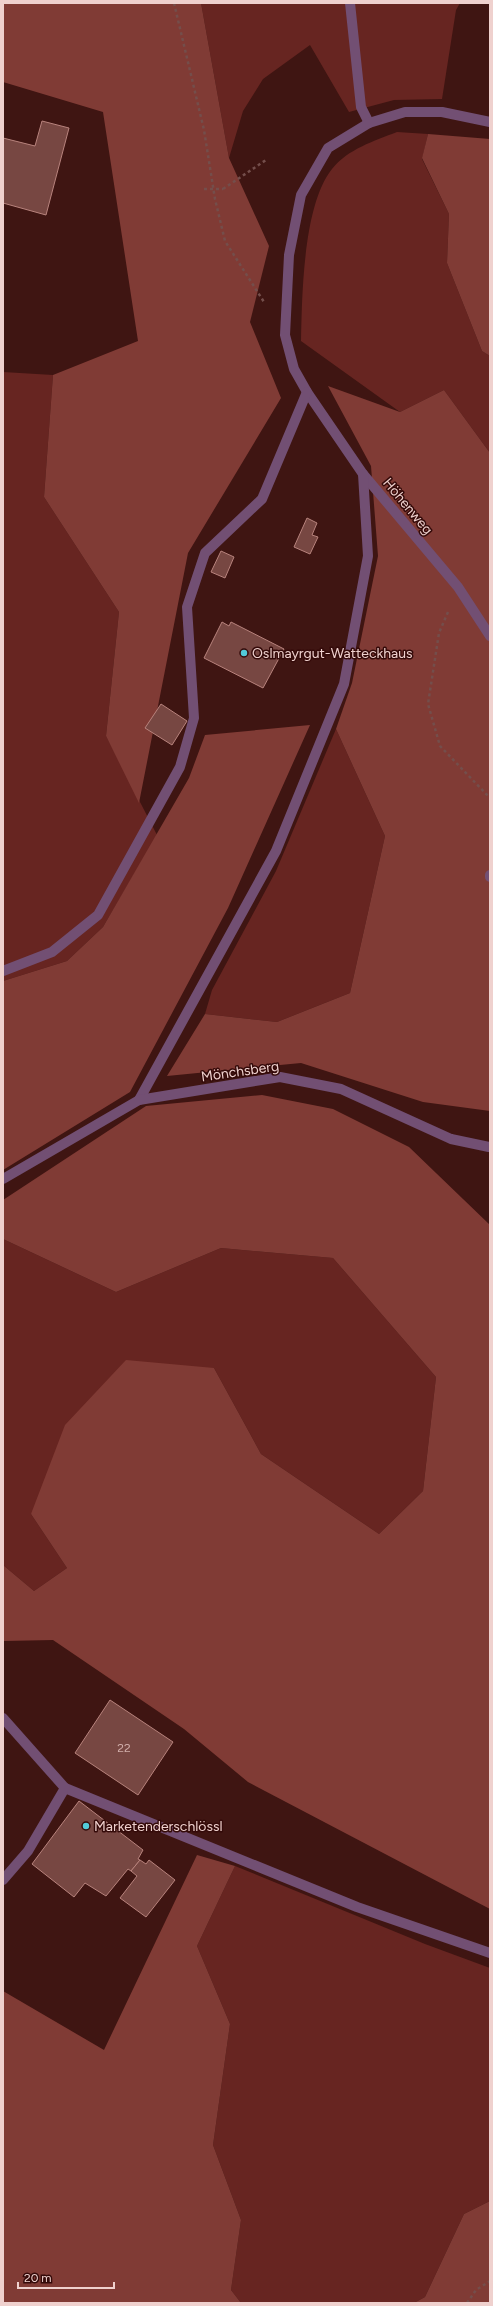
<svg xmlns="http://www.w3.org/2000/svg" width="493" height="2306" font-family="Figtree,sans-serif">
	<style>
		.green { fill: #672521 }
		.forest { fill: #803b35 }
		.building { fill: #774742; stroke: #b8837d }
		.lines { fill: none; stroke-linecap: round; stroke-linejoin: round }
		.path { stroke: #744e4b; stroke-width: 2.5; stroke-dasharray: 3 3; stroke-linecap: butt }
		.service { stroke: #724f73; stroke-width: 10 }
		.minor { stroke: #724f73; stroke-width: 10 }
		.path-bridge { stroke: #744e4b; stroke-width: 2.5; stroke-dasharray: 3 3; stroke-linecap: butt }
		.poi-dot { fill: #52cbd9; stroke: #340a09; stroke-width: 1.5 }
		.labels { text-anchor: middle; stroke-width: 3; stroke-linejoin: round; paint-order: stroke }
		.number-label { font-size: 12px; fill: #d1aeab }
		.street-label { font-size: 14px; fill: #efd1ce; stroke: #340a09 }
		.poi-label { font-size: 14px; fill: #efd1ce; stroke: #340a09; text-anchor: start }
	</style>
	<rect width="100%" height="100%" fill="#3f1512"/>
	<g class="green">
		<polygon points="201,3 460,3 456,10 442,99 394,100 349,112 310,45 263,79 243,111 229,158"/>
		<path d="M 397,132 L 428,134 L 422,159 L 449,214 L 447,263 L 482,351 L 490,356 L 490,453 L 444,390 L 400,412 L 301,341 C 302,296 303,205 332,169 C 348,149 374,141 397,132 Z"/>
		<polygon points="3,372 53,375 44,497 119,612 106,736 157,835 103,927 67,961 3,981"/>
		<polygon points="336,729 385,836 350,993 277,1022 205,1014 212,990 276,871"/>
		<polygon points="3,1239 116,1292 221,1248 333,1258 436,1377 423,1491 379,1534 261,1454 214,1368 31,1514 67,1568 34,1591 3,1565"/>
		<polygon points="235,1866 425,1944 490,1968 490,2201 464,2214 425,2297 414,2303 241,2303 231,2290 241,2220 213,2145 230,2024 197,1946"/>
	</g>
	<g class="forest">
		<polygon points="3,3 201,3 229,158 269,246 250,322 281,398 188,553 139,803 106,736 119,612 44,497 53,375 138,341 103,112 3,82"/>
		<polygon points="428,134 490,139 490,356 482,351 447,263 449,214 422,158"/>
		<polygon points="328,386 400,412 444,390 490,453 490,1111 423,1102 301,1063 167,1076 205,1014 277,1022 350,993 385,836 336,729 352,683 378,556 371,466"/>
		<polygon points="310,725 228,908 130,1092 3,1170 3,981 67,961 103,927 189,778 205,735"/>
		<polygon points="262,1095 333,1109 409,1147 490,1225 490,1909 248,1782 184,1729 53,1640 3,1641 3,1565 34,1591 67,1568 31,1514 65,1425 126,1360 214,1368 261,1454 379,1534 423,1491 436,1377 333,1258 221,1248 116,1292 3,1239 3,1200 146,1106"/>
		<polygon points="197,1855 235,1866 197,1946 230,2024 213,2145 241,2220 231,2290 241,2303 3,2303 3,1991 104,2050"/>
		<polygon points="490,2201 490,2303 414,2303 425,2297 464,2214"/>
	</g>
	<g class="building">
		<polygon points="42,121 69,128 46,215 3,203 3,138 35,146"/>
		<polygon points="307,518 317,523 312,535 318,537 310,554 294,547"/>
		<polygon points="221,551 234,557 225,578 211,572"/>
		<polygon points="222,622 229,626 231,622 284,649 263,688 204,658"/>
		<polygon points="161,704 187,721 172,745 145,728"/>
		<polygon points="110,1700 173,1742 138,1795 75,1753"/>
		<polygon points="79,1801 143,1850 138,1859 140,1860 131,1871 128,1869 106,1896 85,1883 74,1897 32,1864"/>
		<polygon points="140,1860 146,1864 149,1860 175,1880 146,1917 120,1898 137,1876 131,1871"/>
	</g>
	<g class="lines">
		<g class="path">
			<polyline points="174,3 204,130 215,199 225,241 264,302"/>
			<polyline points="223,189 266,160"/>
			<polyline points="448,612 439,633 428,704 440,746 490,798"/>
			<polyline points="467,2303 476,2290 490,2281"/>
		</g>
		<g class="service">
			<polyline points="350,3 361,107 369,123"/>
			<polyline points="490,122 442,112 405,112 369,123 328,148 301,195 289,255 285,335 294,369 307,392 363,474 458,587 490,636"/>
			<polyline points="490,875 490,877"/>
			<polyline points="139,1100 276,851 344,684 368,556 363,474"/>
			<polyline points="3,1179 139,1100 280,1077 341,1089 451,1139 489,1147"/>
			<polyline points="65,1788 357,1907 490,1953"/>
		</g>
		<g class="minor">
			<polyline points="3,971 52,952 98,915 180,767 194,718 187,607 205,553 262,499 307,392"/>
			<polyline points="3,1718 65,1788 28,1851 3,1880"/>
		</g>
		<polyline class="path-bridge" points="204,189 223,189"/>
	</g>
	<g class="poi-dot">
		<circle cx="244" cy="653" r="4"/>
		<circle cx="86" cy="1826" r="4"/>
	</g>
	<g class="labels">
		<g class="number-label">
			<text x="124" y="1752">22</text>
		</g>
		<g class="street-label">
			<text transform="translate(408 506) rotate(50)" y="5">Höhenweg</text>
			<text transform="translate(240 1071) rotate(-8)" y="5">Mönchsberg</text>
		</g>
		<g class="poi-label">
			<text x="252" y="658">Oslmayrgut-Watteckhaus</text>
			<text x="94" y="1831">Marketenderschlössl</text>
		</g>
	</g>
	<rect width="493" height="2306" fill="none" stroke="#efd1ce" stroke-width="8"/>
	<path d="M18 2282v6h96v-6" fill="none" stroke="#efd1ce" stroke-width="2"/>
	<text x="24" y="2282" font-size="12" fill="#efd1ce" stroke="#340a09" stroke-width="3" paint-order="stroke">20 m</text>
</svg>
